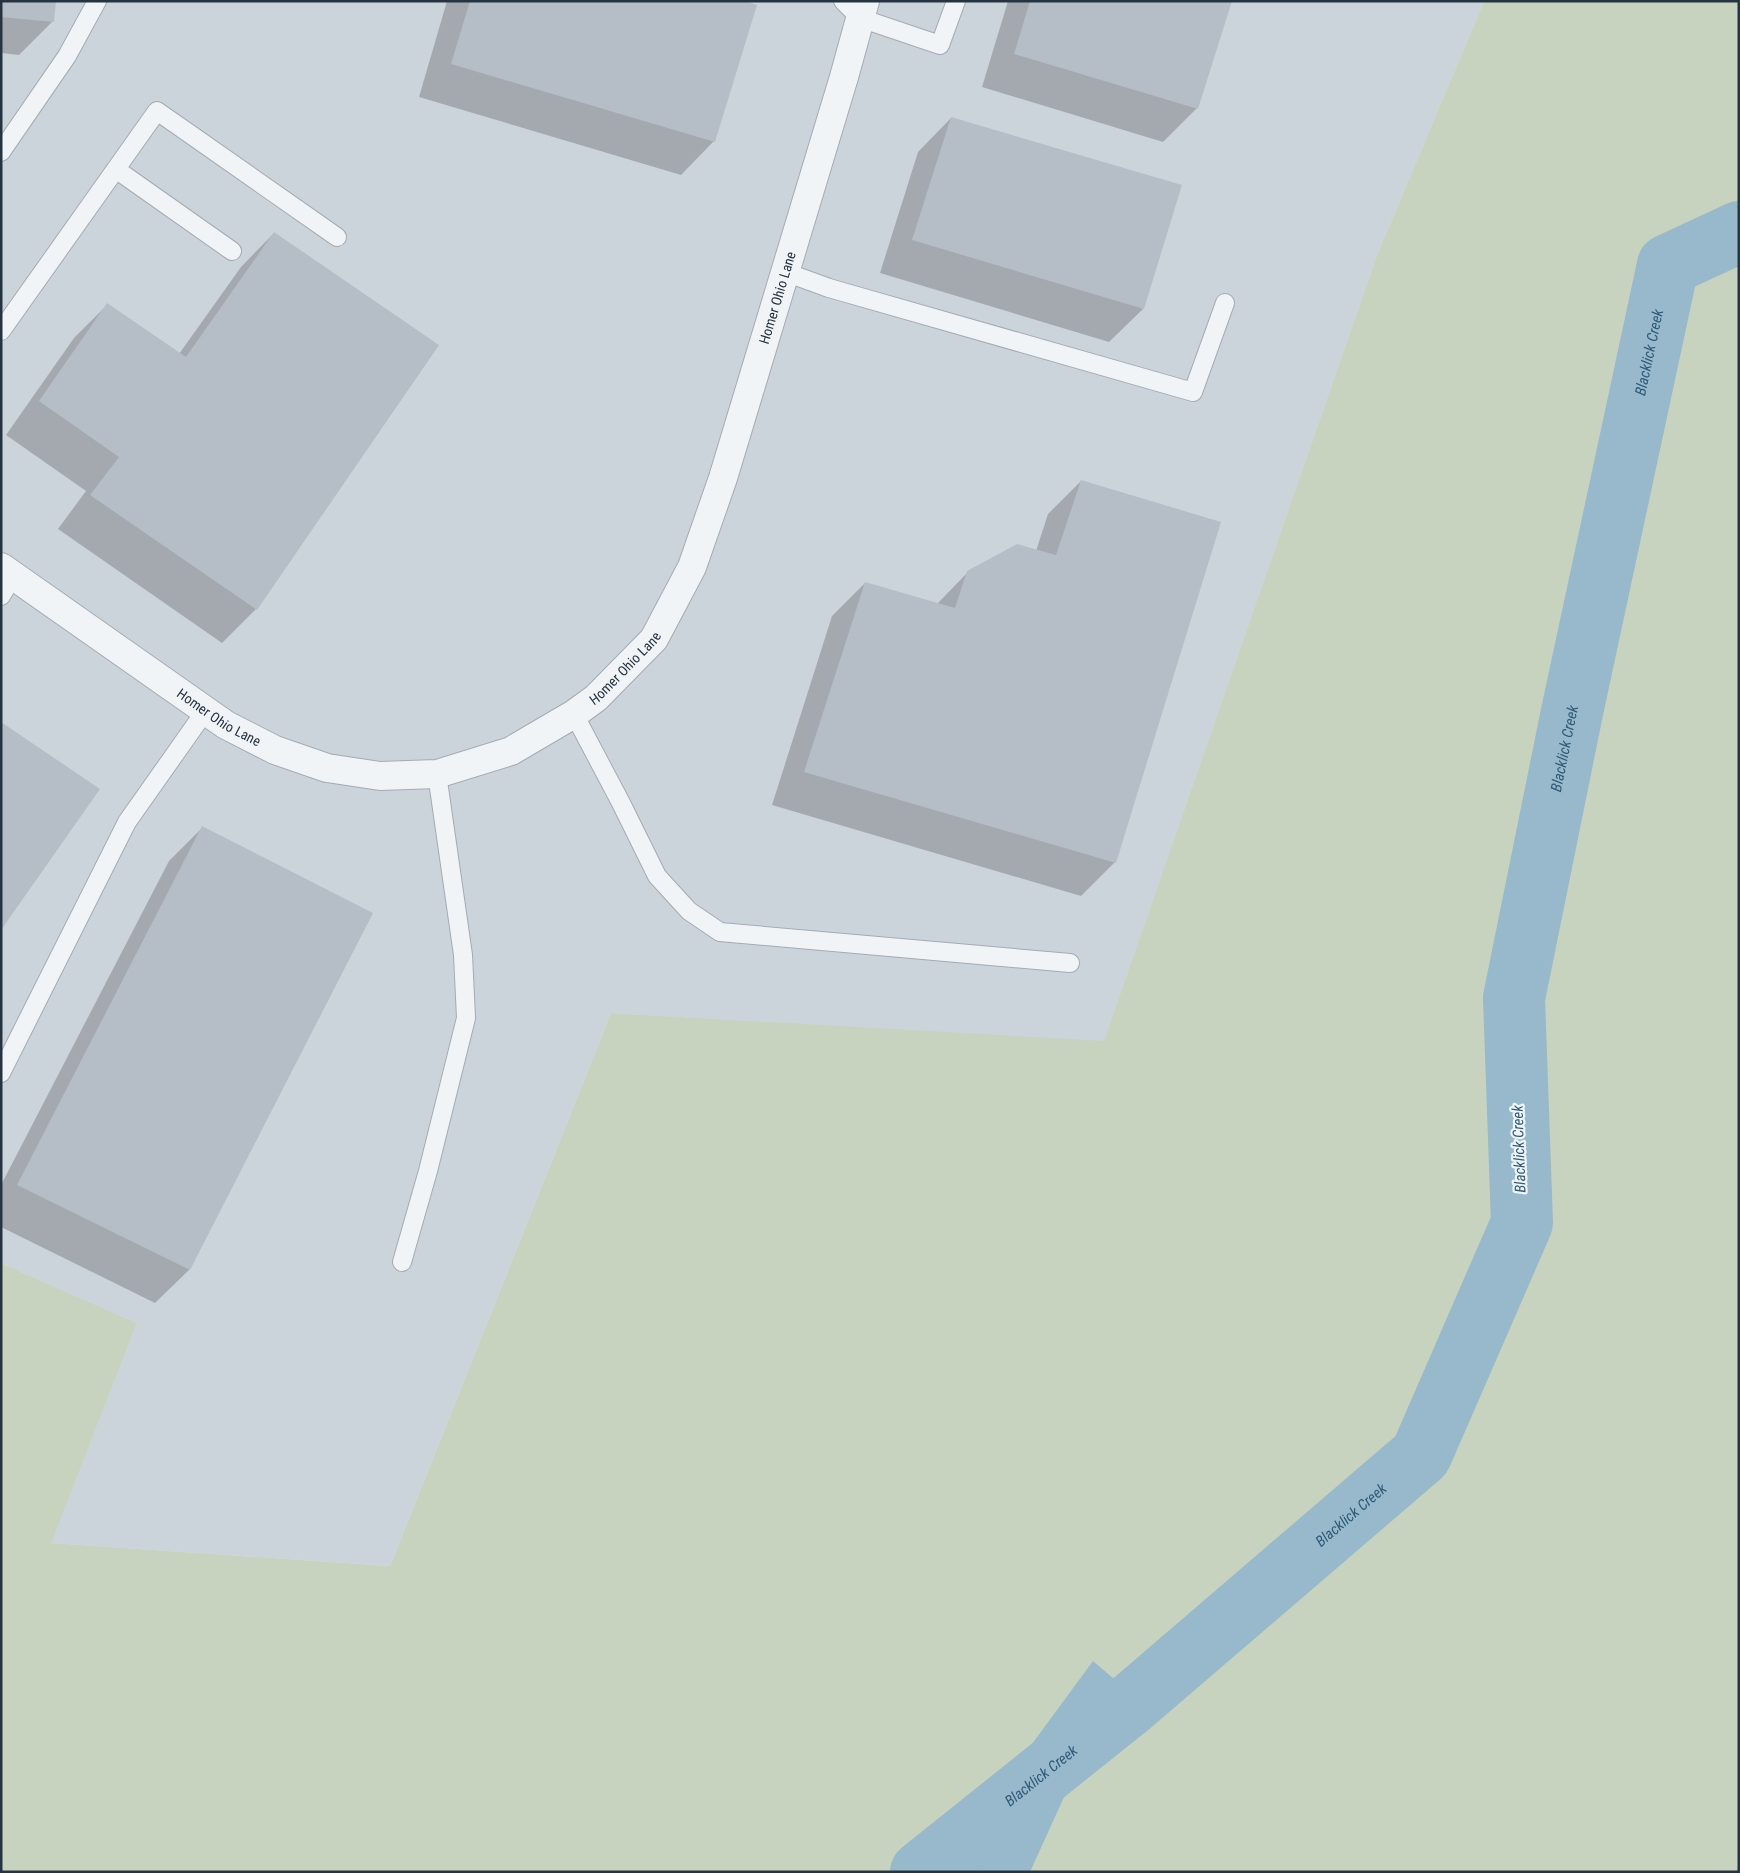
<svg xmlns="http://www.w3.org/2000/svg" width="1740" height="1873" font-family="'Roboto Condensed',sans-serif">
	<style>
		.built { fill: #ccd4db }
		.green { fill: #c7d3bf }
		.water { fill: #97b9cb }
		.shadow { fill: #0003 }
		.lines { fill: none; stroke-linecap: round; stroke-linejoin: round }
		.river { stroke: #97b9cb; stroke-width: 62 }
		.building { fill: #b5bec6 }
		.service-casing { stroke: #a3acb3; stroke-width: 20 }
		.minor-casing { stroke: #a3acb3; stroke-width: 30 }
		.service { stroke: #f1f4f7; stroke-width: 18 }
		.minor { stroke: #f1f4f7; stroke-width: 28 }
		.labels { text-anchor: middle; stroke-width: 4.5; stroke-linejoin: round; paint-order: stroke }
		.street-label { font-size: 14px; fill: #263441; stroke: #eef3f6 }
		.water-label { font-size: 15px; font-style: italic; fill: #2e5b77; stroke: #eef3f6 }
	</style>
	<rect width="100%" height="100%" fill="#dee4e9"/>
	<polygon class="built" points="1,1 1484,1 1377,255 1104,1042 611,1013 390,1566 50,1543 137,1323 1,1263"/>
	<polygon class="green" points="1484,1 1739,1 1739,1872 1,1872 1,1263 137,1323 51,1543 390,1566 611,1013 1104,1041 1377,255"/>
	<polygon class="water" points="1093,1661 1157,1716 1099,1756 1069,1786 1030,1872 944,1872 1018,1763"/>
	<g class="shadow">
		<polygon points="1,1 53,21 19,55 1,53"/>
		<polygon points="447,1 741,1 714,141 681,175 419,97"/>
		<polygon points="1008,1 1231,1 1197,108 1163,142 982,87"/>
		<polygon points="951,118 1143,309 1109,342 880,273 918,152"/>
		<polygon points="274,233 438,346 256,609 222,643 58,529 86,491 6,435 74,338 107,305 179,354 241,267"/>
		<polygon points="1081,481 1115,862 1081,896 772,805 832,616 865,583 937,604 968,572 1036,551 1048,514"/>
		<polygon points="202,828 372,914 189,1270 155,1303 1,1227 1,1185 169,861"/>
	</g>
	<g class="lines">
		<path class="river" id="s1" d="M 921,1872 L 1131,1704 L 1421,1455 L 1522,1223 L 1514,998 L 1572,712 L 1668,265 L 1739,232"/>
	</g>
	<g class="building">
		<polygon points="1,1 56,1 54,22 1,17"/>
		<polygon points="470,1 746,1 757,5 715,142 451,64"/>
		<polygon points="1030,1 1232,1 1198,109 1014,54"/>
		<polygon points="951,117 1182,185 1144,309 912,240"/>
		<polygon points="274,232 439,345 257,610 90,495 119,457 39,401 107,303 186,357"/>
		<polygon points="1081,480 1221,522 1116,863 804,772 865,582 955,608 967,571 1017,544 1056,555"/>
		<polygon points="1,722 100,789 1,930"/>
		<polygon points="202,826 373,913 190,1270 17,1185"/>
	</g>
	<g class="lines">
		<g class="service-casing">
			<g id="service">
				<polyline points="843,1 860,18 940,45 956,1"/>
				<polyline points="1,152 67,56 97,1"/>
				<polyline points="117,170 232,251"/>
				<polyline points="785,272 829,288 1193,392 1225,303"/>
				<polyline points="1,331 157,111 337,237"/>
				<polyline points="1,596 13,576"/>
				<polyline points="574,714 621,803 657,876 689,911 720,932 1070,963"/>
				<polyline points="1,1073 127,822 206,710"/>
				<polyline points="402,1262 428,1171 466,1018 463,955 437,774"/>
			</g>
		</g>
		<g class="minor-casing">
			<g id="minor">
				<path id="s2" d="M 1,567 L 226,725 L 275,750 L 327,768 L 380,776 L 437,774 L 511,751 L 574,714 L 596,698 L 654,639 L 692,567 L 723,478 L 844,77 L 865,1"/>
			</g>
		</g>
		<use href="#service" class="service"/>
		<use href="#minor" class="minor"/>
	</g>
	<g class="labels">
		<g class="street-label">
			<text dy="5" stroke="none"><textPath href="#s2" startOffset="1120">Homer Ohio Lane</textPath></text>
			<text dy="5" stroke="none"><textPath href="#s2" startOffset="715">Homer Ohio Lane</textPath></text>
			<text dy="5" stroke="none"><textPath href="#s2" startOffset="265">Homer Ohio Lane</textPath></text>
		</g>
		<g class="water-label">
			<text dy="5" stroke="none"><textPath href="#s1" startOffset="1789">Blacklick Creek</textPath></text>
			<text dy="5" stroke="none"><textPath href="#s1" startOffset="1384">Blacklick Creek</textPath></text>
			<text transform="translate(1519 1149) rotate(-92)" y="5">Blacklick Creek</text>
			<text dy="5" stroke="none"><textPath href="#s1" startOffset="559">Blacklick Creek</textPath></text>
			<text dy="5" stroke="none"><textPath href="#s1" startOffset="154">Blacklick Creek</textPath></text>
		</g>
	</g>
	<rect width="1740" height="1873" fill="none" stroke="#263441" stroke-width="5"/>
</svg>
